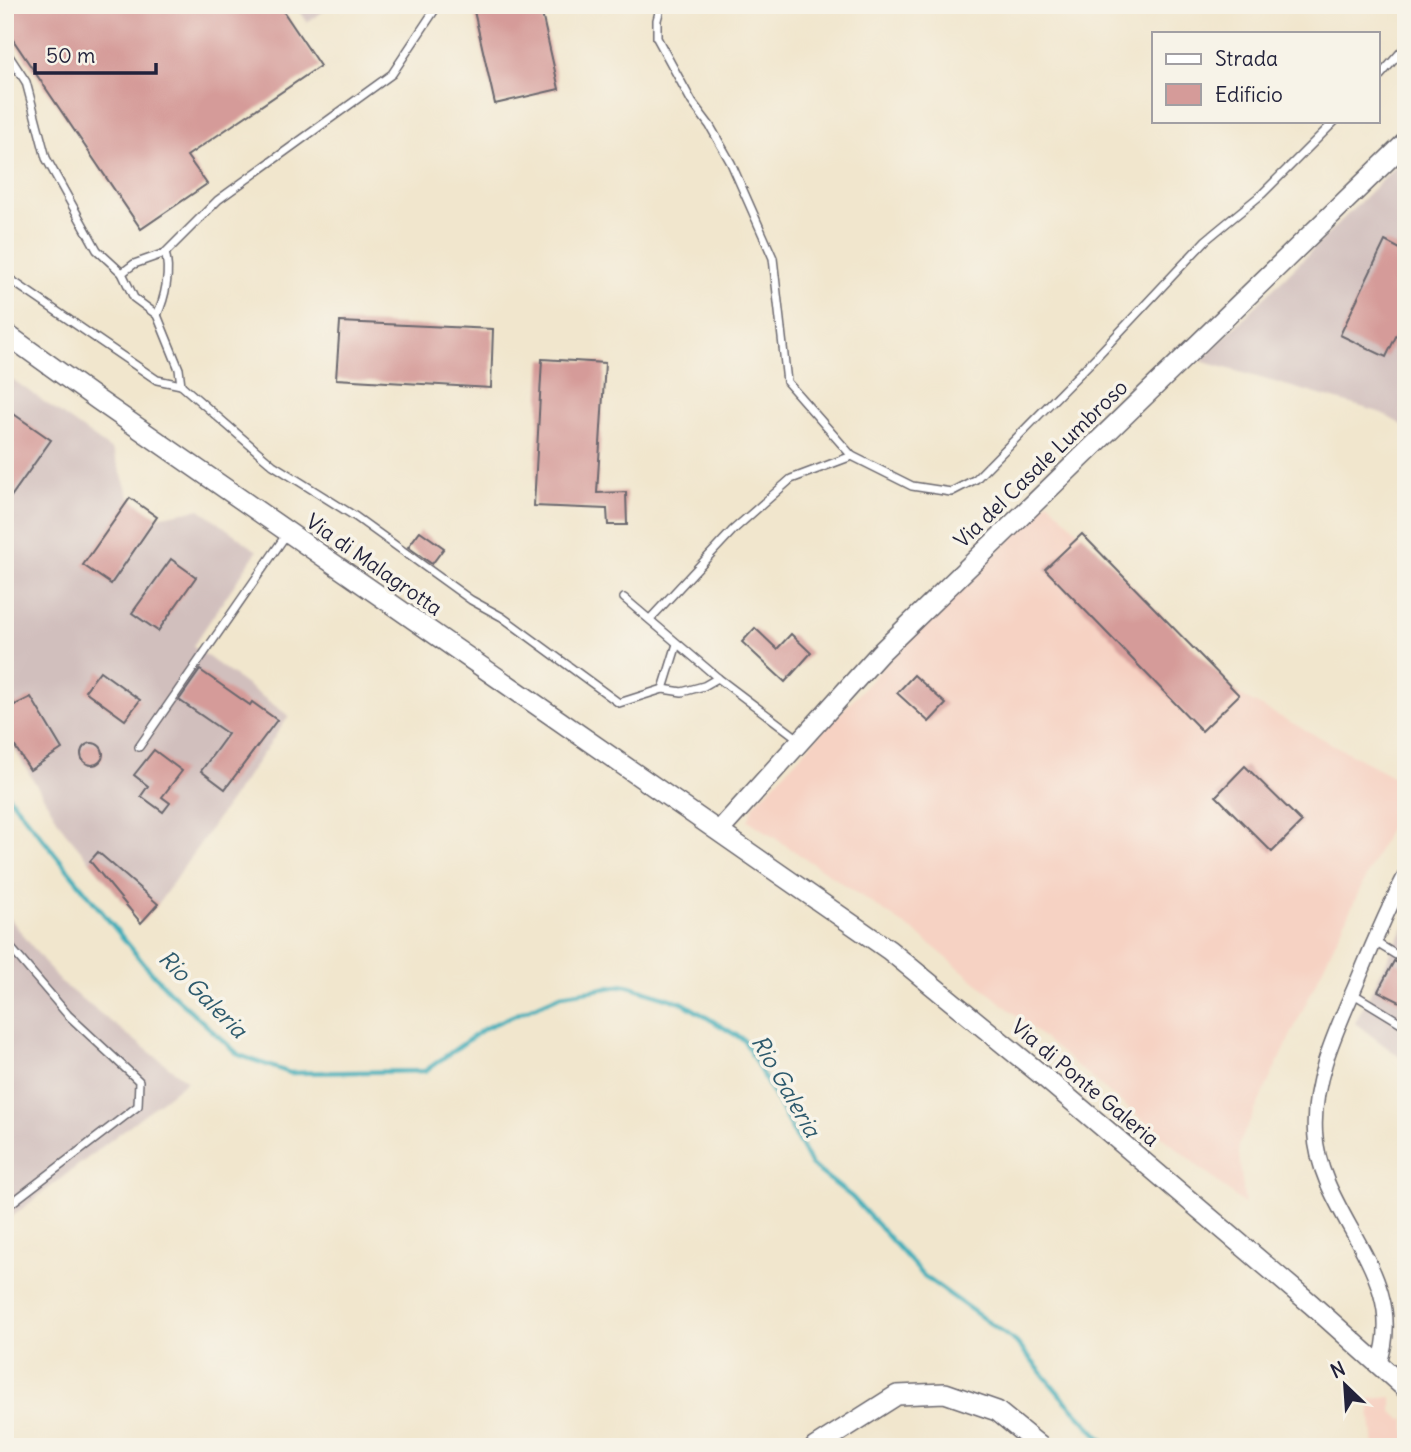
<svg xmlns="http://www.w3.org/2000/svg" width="1411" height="1452" font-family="Delius,sans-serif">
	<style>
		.built { fill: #f6d2c3 }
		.industrial { fill: #d1bfbd }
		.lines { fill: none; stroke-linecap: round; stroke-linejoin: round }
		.stream { stroke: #3dadb9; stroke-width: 4.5 }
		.building { fill: #d59b99 }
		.lane-casing { stroke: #6a676e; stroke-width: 10 }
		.street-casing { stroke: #6a676e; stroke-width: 17 }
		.secondary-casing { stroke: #6a676e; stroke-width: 22 }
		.lane { stroke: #fff; stroke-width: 7 }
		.street { stroke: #fff; stroke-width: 14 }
		.secondary { stroke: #fff; stroke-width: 19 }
		.labels { text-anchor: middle; stroke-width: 7; stroke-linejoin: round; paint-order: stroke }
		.street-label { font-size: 21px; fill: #22223b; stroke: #f7f3e8 }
		.water-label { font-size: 23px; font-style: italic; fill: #2d5a6d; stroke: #f7f3e8 }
	</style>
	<rect width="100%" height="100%" fill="#f7f3e8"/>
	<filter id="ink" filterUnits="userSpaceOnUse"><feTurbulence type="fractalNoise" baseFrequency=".0143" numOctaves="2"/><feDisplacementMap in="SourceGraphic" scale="14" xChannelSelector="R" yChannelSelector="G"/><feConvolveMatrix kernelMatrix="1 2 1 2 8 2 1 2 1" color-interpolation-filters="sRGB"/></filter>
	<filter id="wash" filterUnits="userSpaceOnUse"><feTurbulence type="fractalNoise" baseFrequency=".00686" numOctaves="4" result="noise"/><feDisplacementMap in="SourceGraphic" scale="28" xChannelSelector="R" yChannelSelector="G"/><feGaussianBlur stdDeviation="1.57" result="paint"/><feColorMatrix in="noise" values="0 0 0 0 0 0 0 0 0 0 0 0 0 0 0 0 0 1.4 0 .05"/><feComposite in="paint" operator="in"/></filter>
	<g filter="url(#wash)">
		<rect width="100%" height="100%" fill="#f1e6cd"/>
		<g class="built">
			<polygon points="1048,501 1239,695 1406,783 1406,793 1238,1146 1245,1205 918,934 748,820 754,805 919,629"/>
			<polygon points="1392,1397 1392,1411 1402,1420 1406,1419 1406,1447 1374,1447 1369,1399"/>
		</g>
		<g class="industrial">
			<polygon points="296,5 333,5 307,22"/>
			<polygon points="1406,156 1406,427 1379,412 1201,361"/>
			<polygon points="5,374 113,451 130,498 157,517 200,509 257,551 193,646 289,716 158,904 141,923 64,830 5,734"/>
			<polygon points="5,912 60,982 187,1081 5,1222"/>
			<polygon points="1406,923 1406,1062 1355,1023"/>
		</g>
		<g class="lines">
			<polyline class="stream" points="5,792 144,964 171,993 239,1055 290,1073 425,1071 485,1028 561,995 626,985 683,1003 744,1040 811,1165 852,1197 924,1276 1016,1342 1062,1397 1109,1447"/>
		</g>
		<g id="blocks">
			<g class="building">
				<polygon points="5,5 279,5 320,66 187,156 207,184 141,229 5,28"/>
				<polygon points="500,5 540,5 559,89 495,104 474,11"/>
				<polygon points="1385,241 1406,252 1406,316 1386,357 1340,335"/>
				<polygon points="340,322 493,329 491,388 336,379"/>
				<polygon points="542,359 605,363 597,493 626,492 627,525 608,525 607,509 534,506"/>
				<polygon points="5,408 51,440 5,505"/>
				<polygon points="130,498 157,517 111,584 83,565"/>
				<polygon points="420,531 444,548 432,564 408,547"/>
				<polygon points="1082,534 1239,695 1202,731 1045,569"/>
				<polygon points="171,559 196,577 158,631 132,613"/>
				<polygon points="755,628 777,649 791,634 811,653 785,682 742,642"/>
				<polygon points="200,670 250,705 252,702 277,720 225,789 201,771 228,734 179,700"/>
				<polygon points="100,671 140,700 125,720 85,691"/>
				<polygon points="914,675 946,704 929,722 897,693"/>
				<polygon points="5,690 15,705 31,697 62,749 30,770 5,731"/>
				<circle cx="92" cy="754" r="11"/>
				<polygon points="154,750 182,771 162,797 170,803 163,812 141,796 148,786 134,775"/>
				<polygon points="1245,766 1302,822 1272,852 1216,796"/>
				<polygon points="98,852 158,904 141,923 90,861"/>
				<polygon points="1394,961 1406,967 1406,1005 1378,991"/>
			</g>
		</g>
	</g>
	<g filter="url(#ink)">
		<use href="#blocks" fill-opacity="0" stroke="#6a676e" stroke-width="2"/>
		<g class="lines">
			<g class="lane-casing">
				<g id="lane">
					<polyline points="661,5 657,20 657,38 692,102 710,126 731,163 773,258 787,382 852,456 912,486 951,492 976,479 1098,355 1206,240 1262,194 1335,121"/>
					<polyline points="5,50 26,82 46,158 97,250 122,273 134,298 157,315 179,369 181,385"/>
					<polyline points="1378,78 1406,46"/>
					<polyline points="122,273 134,264 165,253 218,200 392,74 438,5"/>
					<polyline points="5,276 157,380 181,385 273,465 356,517 471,600 502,617 619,703 663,689 682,692 704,686 718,678"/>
					<path d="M 157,315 C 165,298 171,271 165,253"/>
					<polyline points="624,598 718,678 800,740"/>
					<polyline points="650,619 733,530 791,479 852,456"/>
					<polyline points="663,689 677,644"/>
					<polyline points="139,747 286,535"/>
					<polyline points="5,941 68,1015 139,1081 138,1106 5,1208"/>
					<polyline points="1375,942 1406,961"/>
					<polyline points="1352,993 1406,1026"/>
				</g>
			</g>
			<g class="street-casing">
				<path id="street" d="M 1379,1364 C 1411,1275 1319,1216 1315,1132 C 1312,1079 1338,1027 1358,980 C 1373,944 1388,908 1406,874"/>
			</g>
			<g class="secondary-casing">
				<g id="secondary">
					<polyline points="5,333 98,400 889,950 1044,1077 1311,1304 1406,1389"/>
					<polyline points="720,830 880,653 1406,142"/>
					<polyline points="815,1447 897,1395 945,1393 997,1411 1041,1447"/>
				</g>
			</g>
			<use href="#lane" class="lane"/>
			<use href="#street" class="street"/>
			<use href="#secondary" class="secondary"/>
		</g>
	</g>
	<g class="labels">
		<g class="street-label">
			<text transform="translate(1041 464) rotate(-44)" y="7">Via del Casale Lumbroso</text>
			<text transform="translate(374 565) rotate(35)" y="7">Via di Malagrotta</text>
			<text transform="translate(1085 1083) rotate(40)" y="7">Via di Ponte Galeria</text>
		</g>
		<g class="water-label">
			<text transform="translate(203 994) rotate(45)" y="8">Rio Galeria</text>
			<text transform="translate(786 1086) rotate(60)" y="8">Rio Galeria</text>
		</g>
	</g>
	<rect width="1411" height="1452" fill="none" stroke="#f7f3e8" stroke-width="28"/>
	<rect x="1152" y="32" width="228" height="91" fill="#f7f3e8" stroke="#a29fa3" stroke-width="2"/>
	<rect x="1166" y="54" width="35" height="10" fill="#ffffff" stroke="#a29fa3" stroke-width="2"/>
	<text x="1215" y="66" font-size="21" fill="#22223b">Strada</text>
	<rect x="1166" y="84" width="35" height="21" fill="#d59b99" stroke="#a29fa3" stroke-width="2"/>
	<text x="1215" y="102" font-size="21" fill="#22223b">Edificio</text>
	<g transform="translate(1345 1385) rotate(335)" stroke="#f7f3e8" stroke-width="5" paint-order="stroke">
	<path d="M0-5L12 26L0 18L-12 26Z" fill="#22223b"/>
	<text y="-10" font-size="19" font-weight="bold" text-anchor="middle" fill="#22223b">N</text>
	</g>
	<path d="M35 63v10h121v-10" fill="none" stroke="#22223b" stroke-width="3.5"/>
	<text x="46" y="63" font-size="21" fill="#22223b" stroke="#f7f3e8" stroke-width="5" paint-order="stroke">50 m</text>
</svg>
